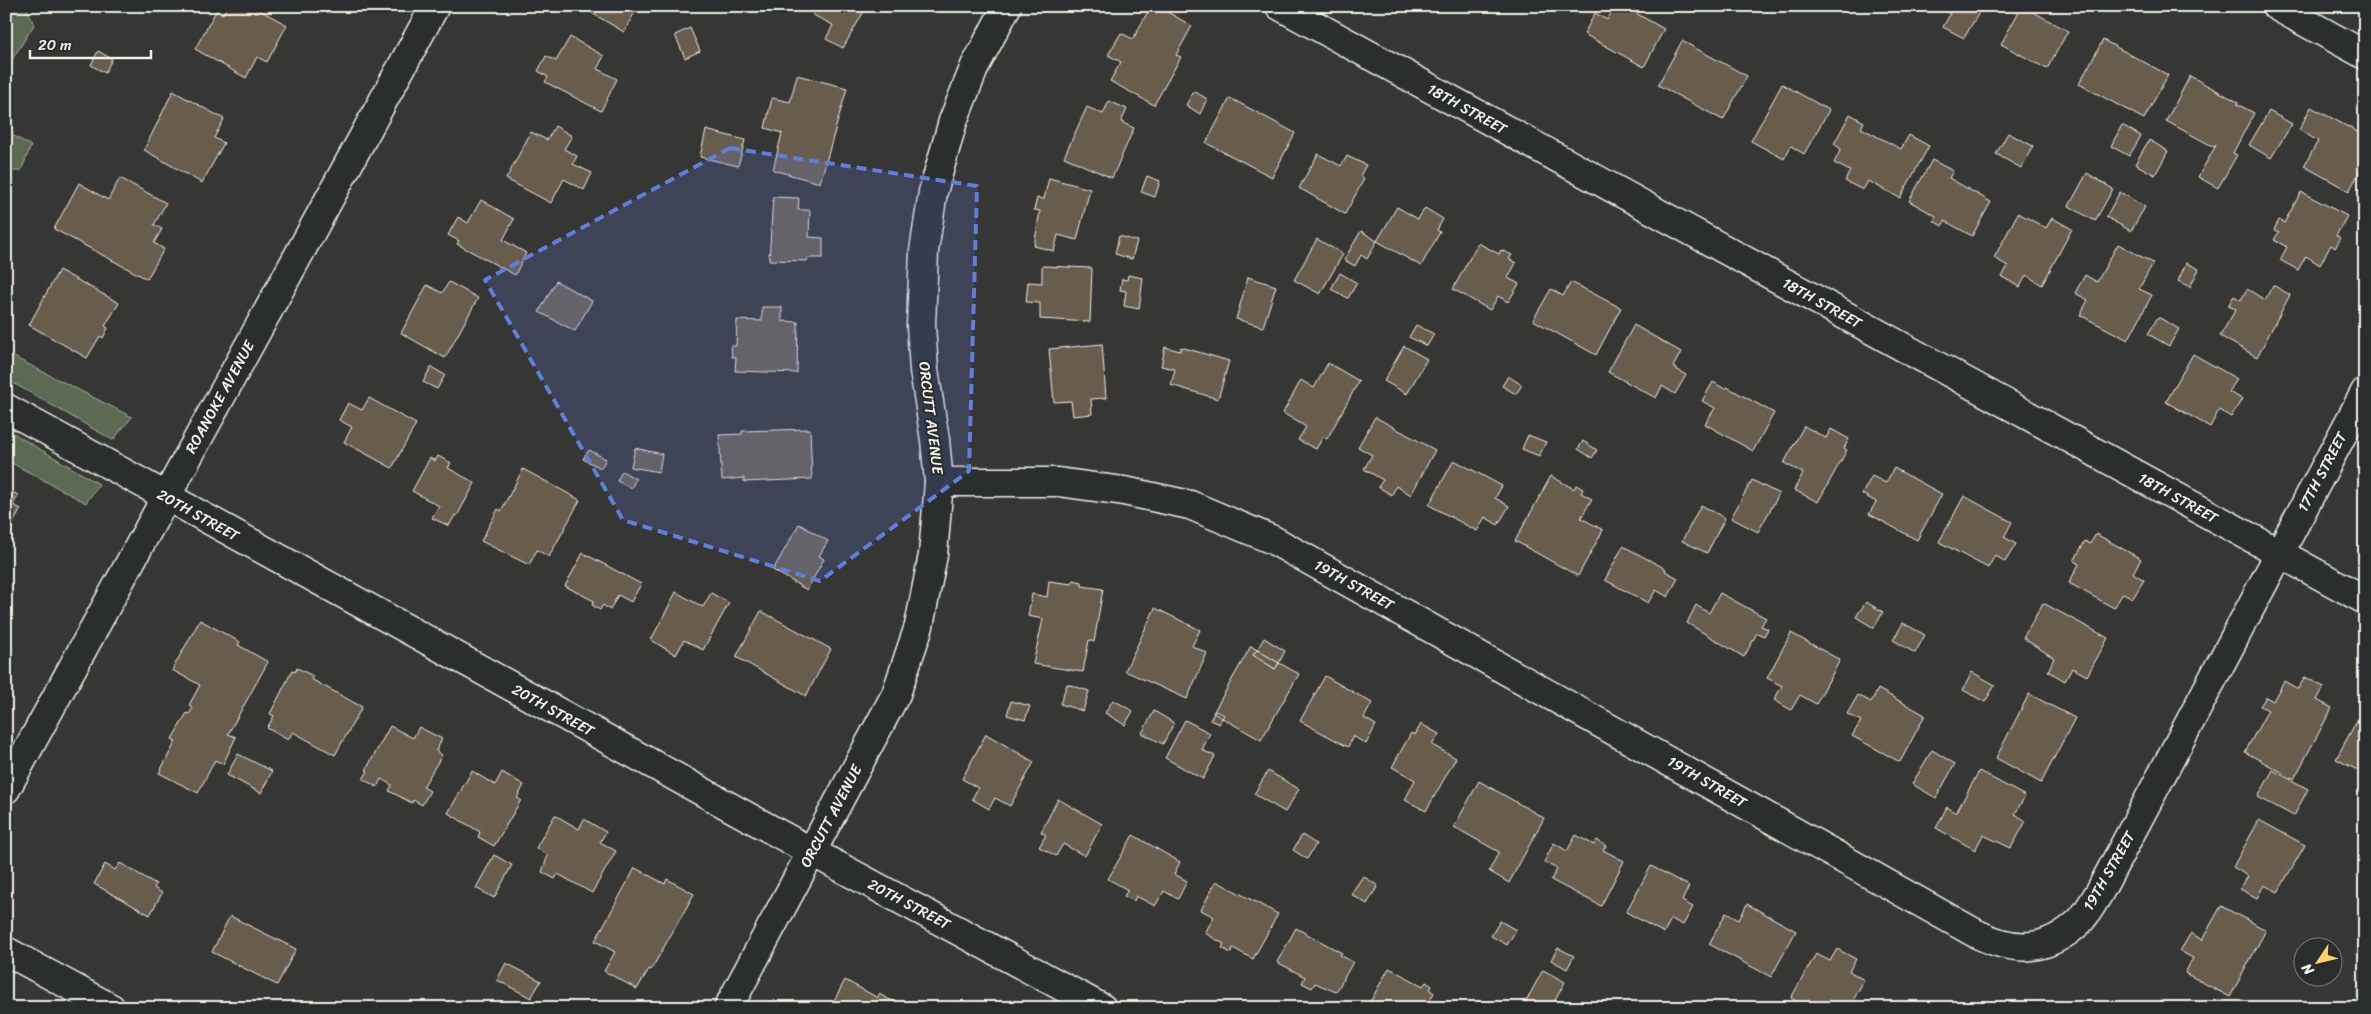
<svg xmlns="http://www.w3.org/2000/svg" width="2371" height="1014" font-family="Sriracha,sans-serif">
	<style>
		.green { fill: #5c6a53; stroke: #a8ae9e }
		.building { fill: #675c4e; stroke: #f4f1e8 }
		.lines { fill: none; stroke-linecap: round; stroke-linejoin: round }
		.minor-casing { stroke: #f4f1e8; stroke-width: 31 }
		.tertiary-casing { stroke: #f4f1e8; stroke-width: 31 }
		.minor { stroke: #2a2d2e; stroke-width: 28 }
		.tertiary { stroke: #2a2d2e; stroke-width: 28 }
		.marked { fill: #5e7fdd; fill-opacity: 0.2; stroke: #5e7fdd; stroke-width: 4; stroke-dasharray: 10 6; stroke-linejoin: round }
		.labels { text-anchor: middle; stroke-width: 4; stroke-linejoin: round; paint-order: stroke }
		.street-label { font-size: 15px; fill: #f4f1e8; stroke: #2a2d2e }
	</style>
	<rect width="100%" height="100%" fill="#363634"/>
	<filter id="ink" filterUnits="userSpaceOnUse"><feTurbulence type="fractalNoise" baseFrequency=".02" numOctaves="2"/><feDisplacementMap in="SourceGraphic" scale="10" xChannelSelector="R" yChannelSelector="G"/><feConvolveMatrix kernelMatrix="1 2 1 2 8 2 1 2 1" color-interpolation-filters="sRGB"/></filter>
	<g filter="url(#ink)">
		<g class="green">
			<polygon points="6,6 26,6 34,25 6,69"/>
			<polygon points="6,131 31,146 21,171 6,171"/>
			<polygon points="6,353 132,417 113,440 6,379"/>
			<polygon points="6,429 99,484 86,503 6,460"/>
		</g>
		<g class="building">
			<polygon points="227,6 252,6 287,25 267,62 257,57 246,78 195,49 216,11 223,14"/>
			<polygon points="580,6 638,6 624,32"/>
			<polygon points="818,6 867,6 843,48 826,39 833,25 813,15"/>
			<polygon points="1151,6 1157,6 1192,26 1176,55 1181,57 1154,105 1110,81 1121,62 1108,55 1121,33 1133,39"/>
			<polygon points="1615,6 1623,6 1664,29 1644,67 1584,34 1595,13 1607,20"/>
			<polygon points="1937,6 1983,6 1964,38 1943,27 1950,14"/>
			<polygon points="2022,6 2068,31 2047,69 2001,44"/>
			<polygon points="690,28 700,51 685,58 675,35"/>
			<polygon points="570,37 604,56 597,69 617,79 601,111 545,82 548,77 538,71 546,56 556,61"/>
			<polygon points="2103,40 2168,75 2144,119 2079,84"/>
			<polygon points="1682,41 1747,76 1723,120 1658,85"/>
			<polygon points="98,51 112,59 105,73 91,65"/>
			<polygon points="797,75 847,88 820,183 773,170 782,133 765,128 772,98 790,102"/>
			<polygon points="2190,76 2238,102 2237,104 2254,113 2233,153 2237,155 2218,188 2198,177 2216,145 2214,147 2166,121"/>
			<polygon points="1782,84 1829,110 1804,154 1791,146 1784,159 1751,141"/>
			<polygon points="173,91 224,119 214,138 224,143 202,183 144,150"/>
			<polygon points="1194,91 1207,99 1200,114 1186,105"/>
			<polygon points="1230,98 1295,133 1272,177 1206,143"/>
			<polygon points="1109,101 1127,109 1121,122 1134,128 1112,178 1064,157 1087,107 1103,114"/>
			<polygon points="2311,107 2365,136 2365,174 2360,171 2349,191 2304,166 2318,141 2299,130"/>
			<polygon points="2269,111 2292,124 2271,158 2249,145"/>
			<polygon points="1850,114 1864,122 1861,128 1901,149 1909,135 1929,146 1900,198 1868,181 1863,190 1845,181 1850,171 1834,163 1841,149 1834,144"/>
			<polygon points="2122,125 2141,136 2129,156 2111,146"/>
			<polygon points="555,126 572,136 564,149 577,156 573,164 592,173 584,190 564,179 551,203 506,179 531,132 547,140"/>
			<polygon points="706,130 745,140 738,166 700,157"/>
			<polygon points="2008,133 2033,146 2021,168 1996,154"/>
			<polygon points="2149,140 2168,151 2155,175 2135,164"/>
			<polygon points="1318,154 1341,166 1347,156 1366,165 1360,176 1364,179 1345,214 1299,188"/>
			<polygon points="1932,160 1953,171 1949,178 1991,202 1972,236 1945,221 1942,226 1934,221 1936,216 1909,201"/>
			<polygon points="2087,173 2113,189 2095,221 2069,206"/>
			<polygon points="1147,176 1160,181 1155,197 1141,192"/>
			<polygon points="120,178 166,203 154,225 162,229 154,243 164,249 147,279 54,229 79,183 108,200"/>
			<polygon points="1049,178 1090,189 1077,240 1058,235 1054,251 1034,246 1040,211 1034,210 1037,198 1044,199"/>
			<polygon points="2120,192 2145,207 2131,231 2106,217"/>
			<polygon points="2301,192 2347,216 2336,236 2341,238 2335,248 2331,245 2320,265 2306,256 2298,270 2280,260 2287,247 2274,240 2279,232 2274,230 2279,220 2284,223"/>
			<polygon points="773,197 799,198 798,210 810,210 809,237 823,238 823,258 808,258 807,261 769,260"/>
			<polygon points="481,200 514,219 503,240 526,253 515,275 457,244 459,241 448,235 458,217 468,223"/>
			<polygon points="1397,207 1418,219 1425,208 1443,219 1437,230 1440,232 1421,266 1377,241"/>
			<polygon points="2018,213 2046,228 2052,218 2072,229 2042,285 2026,275 2020,287 2002,277 2008,266 1994,258"/>
			<polygon points="1361,231 1377,241 1367,259 1361,255 1355,266 1344,260"/>
			<polygon points="1119,236 1137,241 1132,259 1115,254"/>
			<polygon points="1317,239 1343,254 1320,294 1294,280"/>
			<polygon points="1478,243 1499,254 1501,250 1512,255 1509,259 1516,263 1508,278 1519,284 1508,302 1498,296 1490,310 1453,289"/>
			<polygon points="2118,244 2153,263 2139,289 2152,295 2128,340 2080,315 2088,300 2075,293 2085,275 2097,282"/>
			<polygon points="2186,263 2199,269 2190,287 2178,281"/>
			<polygon points="1042,266 1092,268 1090,322 1040,319 1040,303 1026,302 1028,282 1042,283"/>
			<polygon points="59,270 119,303 105,326 108,328 103,338 100,336 87,358 29,325"/>
			<polygon points="1340,273 1357,283 1348,298 1331,289"/>
			<polygon points="1128,275 1143,278 1139,309 1124,306 1126,291 1120,290 1122,279 1127,280"/>
			<polygon points="1248,277 1276,286 1263,327 1236,319"/>
			<polygon points="556,281 592,301 575,331 539,312"/>
			<polygon points="449,282 478,298 445,358 401,333 427,285 442,293"/>
			<polygon points="1571,282 1621,308 1596,355 1533,320 1551,289 1563,296"/>
			<polygon points="2273,285 2290,295 2257,357 2220,336 2236,309 2228,306 2234,296 2241,300 2247,289 2265,300"/>
			<polygon points="762,307 782,307 782,321 798,322 797,373 735,371 736,357 732,357 731,346 736,346 737,320 762,321"/>
			<polygon points="2158,317 2179,329 2169,346 2148,334"/>
			<polygon points="1416,325 1434,334 1427,346 1409,337"/>
			<polygon points="1634,325 1681,352 1673,367 1686,375 1675,394 1662,386 1656,398 1608,372"/>
			<polygon points="1102,344 1106,398 1091,399 1092,414 1073,416 1071,401 1054,402 1049,349"/>
			<polygon points="1404,346 1427,359 1407,394 1384,381"/>
			<polygon points="1165,347 1180,351 1181,347 1229,361 1218,399 1171,385 1175,369 1161,366"/>
			<polygon points="2193,354 2237,379 2229,392 2242,399 2231,417 2219,410 2210,427 2166,402"/>
			<polygon points="1328,363 1359,381 1327,439 1323,437 1316,449 1298,440 1306,427 1283,413 1301,380 1314,388"/>
			<polygon points="431,367 445,375 437,389 423,382"/>
			<polygon points="1508,376 1522,385 1516,394 1502,386"/>
			<polygon points="1713,382 1725,389 1727,387 1774,413 1753,451 1705,424 1715,408 1702,401"/>
			<polygon points="369,398 416,424 392,468 344,442 352,427 339,420 348,403 362,410"/>
			<polygon points="1375,417 1435,450 1411,495 1396,486 1392,495 1378,487 1383,480 1364,469 1372,455 1358,447"/>
			<polygon points="1804,426 1826,438 1831,429 1849,439 1844,448 1847,450 1818,502 1794,490 1803,473 1784,463"/>
			<polygon points="810,429 812,479 744,482 744,478 722,480 719,435 742,434 742,431"/>
			<polygon points="1528,435 1546,442 1539,456 1522,449"/>
			<polygon points="1583,441 1597,450 1592,458 1578,449"/>
			<polygon points="635,448 662,454 659,472 631,467"/>
			<polygon points="589,450 606,459 601,468 583,459"/>
			<polygon points="438,456 451,463 448,468 475,483 457,516 455,515 449,526 432,518 439,506 412,491 430,458 435,461"/>
			<polygon points="1454,460 1502,486 1495,498 1509,506 1498,525 1485,517 1477,531 1429,505"/>
			<polygon points="1894,468 1942,494 1917,540 1869,514 1876,502 1862,494 1872,476 1886,483"/>
			<polygon points="523,469 580,500 549,557 537,550 529,565 481,541 498,509 501,511"/>
			<polygon points="622,471 636,479 631,488 617,481"/>
			<polygon points="1551,476 1574,489 1576,485 1583,489 1581,493 1592,499 1581,518 1603,530 1578,576 1515,541"/>
			<polygon points="1752,480 1779,494 1758,532 1731,518"/>
			<polygon points="6,489 18,495 13,505 21,509 9,530 6,528"/>
			<polygon points="1964,496 2012,522 2004,537 2016,544 2005,562 1995,555 1988,568 1939,542"/>
			<polygon points="1701,505 1725,518 1707,553 1682,541"/>
			<polygon points="799,524 828,541 819,556 824,559 807,590 773,570"/>
			<polygon points="2096,534 2141,559 2133,573 2144,580 2133,598 2123,593 2114,608 2069,583 2079,564 2074,561 2085,541 2090,544"/>
			<polygon points="1623,546 1666,569 1665,571 1678,578 1668,597 1656,590 1648,603 1605,580"/>
			<polygon points="583,553 641,584 631,602 618,595 610,610 603,605 600,610 592,605 594,601 565,586"/>
			<polygon points="1073,580 1082,582 1082,586 1103,589 1094,642 1089,640 1083,672 1033,664 1043,619 1028,616 1032,594 1047,597 1049,581 1072,584"/>
			<polygon points="676,592 703,607 711,593 729,603 703,650 684,640 676,655 651,640"/>
			<polygon points="1720,593 1766,618 1761,626 1768,629 1764,636 1757,633 1744,657 1687,623 1696,605 1709,613"/>
			<polygon points="1866,602 1883,612 1874,628 1856,617"/>
			<polygon points="2043,603 2108,638 2087,676 2072,668 2065,681 2048,671 2054,658 2023,638"/>
			<polygon points="1155,608 1200,630 1192,646 1207,653 1187,699 1125,671"/>
			<polygon points="761,611 831,649 806,696 736,657"/>
			<polygon points="200,620 240,642 238,645 268,662 228,734 236,737 223,764 215,760 198,793 159,773 176,741 172,739 187,713 189,714 193,708 189,705 200,685 172,670"/>
			<polygon points="1903,623 1925,635 1915,653 1893,640"/>
			<polygon points="1791,633 1840,660 1816,704 1800,695 1791,710 1774,700 1782,686 1767,678"/>
			<polygon points="1264,638 1285,651 1279,663 1257,650"/>
			<polygon points="1251,646 1257,650 1253,655 1275,669 1279,663 1299,674 1261,740 1222,718 1224,715 1215,711 1213,713"/>
			<polygon points="1257,650 1279,663 1275,669 1253,655"/>
			<polygon points="297,668 313,676 311,679 362,707 335,755 293,732 288,740 267,728 274,716 270,714 292,671 295,672"/>
			<polygon points="1972,672 1995,685 1985,702 1963,690"/>
			<polygon points="1325,676 1372,703 1364,718 1376,725 1366,744 1353,736 1348,747 1300,721"/>
			<polygon points="2305,677 2324,687 2317,700 2332,708 2294,779 2245,752 2268,710 2260,706 2266,697 2273,701 2284,681 2298,689"/>
			<polygon points="1067,684 1089,691 1083,711 1060,704"/>
			<polygon points="1878,689 1925,715 1900,762 1852,736 1861,721 1847,714 1858,695 1871,702"/>
			<polygon points="2029,694 2075,718 2041,783 1996,758"/>
			<polygon points="1113,700 1133,711 1125,725 1105,713"/>
			<polygon points="1011,701 1030,706 1025,720 1007,715"/>
			<polygon points="1154,711 1174,723 1163,744 1142,733"/>
			<polygon points="1214,713 1222,718 1219,724 1210,720"/>
			<polygon points="2361,713 2365,715 2365,774 2336,759"/>
			<polygon points="1185,720 1210,733 1202,750 1215,756 1203,779 1165,758"/>
			<polygon points="1421,724 1439,734 1432,745 1456,758 1426,811 1405,800 1415,780 1392,767 1411,733 1415,735"/>
			<polygon points="390,726 413,738 419,727 442,739 436,751 442,755 423,787 430,791 422,805 413,800 412,803 389,791 392,785 381,779 377,787 363,779 368,771 366,770"/>
			<polygon points="986,734 1034,762 1010,806 995,798 989,809 972,799 978,788 962,779"/>
			<polygon points="1932,750 1955,764 1936,798 1912,784"/>
			<polygon points="238,754 272,771 261,793 227,775"/>
			<polygon points="2273,770 2308,789 2294,816 2258,797"/>
			<polygon points="472,771 495,785 502,772 524,785 517,798 521,800 494,846 478,837 480,832 448,813"/>
			<polygon points="1268,771 1299,789 1285,812 1254,794"/>
			<polygon points="1979,771 2025,796 2015,814 2026,821 2011,848 1983,835 1975,850 1936,828 1947,807 1956,813"/>
			<polygon points="1479,781 1544,818 1509,883 1489,871 1499,852 1454,827"/>
			<polygon points="1058,799 1102,824 1085,856 1063,844 1056,856 1039,847 1046,835 1041,832"/>
			<polygon points="555,815 579,829 584,819 606,832 600,842 616,851 592,893 558,874 555,879 542,872 548,855 536,848"/>
			<polygon points="2259,820 2305,845 2278,892 2264,885 2257,898 2240,889 2248,876 2233,867"/>
			<polygon points="1133,835 1180,862 1174,874 1187,881 1178,899 1164,891 1155,906 1136,896 1134,901 1124,896 1128,890 1108,879"/>
			<polygon points="1302,835 1316,844 1307,859 1293,850"/>
			<polygon points="1576,835 1594,845 1597,840 1606,846 1603,850 1624,861 1601,906 1551,880 1557,869 1544,862 1554,843 1567,851"/>
			<polygon points="494,855 512,865 494,898 476,888"/>
			<polygon points="120,863 156,884 154,888 162,893 150,915 94,884 105,864 115,870"/>
			<polygon points="1651,866 1689,886 1682,901 1693,907 1683,925 1671,919 1664,933 1626,912"/>
			<polygon points="635,868 665,884 667,879 694,894 651,970 649,969 637,989 604,971 615,952 595,941"/>
			<polygon points="1363,876 1378,886 1367,904 1351,894"/>
			<polygon points="1216,881 1278,914 1253,959 1233,948 1231,953 1222,948 1224,944 1205,933 1214,917 1201,910"/>
			<polygon points="1747,904 1796,931 1771,977 1709,944 1726,913 1739,920"/>
			<polygon points="2221,906 2266,930 2230,997 2185,973 2193,958 2180,951 2191,933 2202,940"/>
			<polygon points="230,916 296,949 277,985 212,952"/>
			<polygon points="1500,921 1516,930 1507,945 1491,936"/>
			<polygon points="1296,928 1342,953 1340,955 1353,962 1336,992 1315,983 1312,988 1302,983 1305,977 1277,962"/>
			<polygon points="1558,948 1574,956 1567,969 1551,960"/>
			<polygon points="1837,949 1856,959 1849,971 1864,980 1849,1008 1808,1008 1791,998 1816,954 1830,961"/>
			<polygon points="506,963 541,981 531,998 497,980"/>
			<polygon points="1389,968 1423,986 1426,982 1432,986 1430,990 1434,993 1426,1008 1373,1008 1375,1005 1370,1002"/>
			<polygon points="1543,970 1565,982 1551,1008 1534,1008 1525,1003"/>
			<polygon points="845,980 878,998 879,994 902,1006 830,1008"/>
		</g>
		<g class="lines">
			<g class="minor-casing">
				<g id="minor">
					<polyline points="1280,6 2365,600"/>
					<polyline points="2276,6 2365,55"/>
					<polyline points="6,408 812,852 1102,1008"/>
					<path d="M 939,482 L 1058,482 L 1124,491 L 1190,505 L 1273,540 L 1975,933 C 2013,952 2046,953 2079,922 C 2087,914 2093,902 2099,893 L 2365,392"/>
					<polyline points="6,951 111,1008"/>
					<polyline points="728,1008 896,694 919,626 933,555 939,482 935,440 924,370 921,325 924,251 933,192 953,121 975,66 1007,6"/>
				</g>
			</g>
			<g class="tertiary-casing">
				<polyline id="tertiary" points="6,789 435,6"/>
			</g>
			<use href="#minor" class="minor"/>
			<use href="#tertiary" class="tertiary"/>
		</g>
	</g>
	<path class="marked" d="M 730,148 L 977,186 L 969,471 L 820,581 L 623,520 L 485,280 Z"/>
	<g class="labels">
		<g class="street-label">
			<text transform="translate(1467 109) rotate(29)" y="5">18TH STREET</text>
			<text transform="translate(1822 303) rotate(29)" y="5">18TH STREET</text>
			<text transform="translate(220 397) rotate(-61)" y="5">ROANOKE AVENUE</text>
			<text transform="translate(931 418) rotate(83)" y="5">ORCUTT AVENUE</text>
			<text transform="translate(2322 472) rotate(-62)" y="5">17TH STREET</text>
			<text transform="translate(2178 498) rotate(29)" y="5">18TH STREET</text>
			<text transform="translate(198 515) rotate(29)" y="5">20TH STREET</text>
			<text transform="translate(1354 585) rotate(29)" y="5">19TH STREET</text>
			<text transform="translate(553 710) rotate(29)" y="5">20TH STREET</text>
			<text transform="translate(1707 782) rotate(30)" y="5">19TH STREET</text>
			<text transform="translate(831 816) rotate(-62)" y="5">ORCUTT AVENUE</text>
			<text transform="translate(2109 871) rotate(-60)" y="5">19TH STREET</text>
			<text transform="translate(909 904) rotate(28)" y="5">20TH STREET</text>
		</g>
	</g>
	<rect width="2371" height="1014" fill="none" stroke="#2a2d2e" stroke-width="25"/>
	<rect x="12" y="12" width="2346" height="989" fill="none" stroke="#f4f1e8" stroke-width="2" filter="url(#ink)"/>
	<g transform="translate(2318 962) rotate(235)"><circle r="24" fill="#2a2d2e" stroke="#7b7b78"/>
	<path d="M0-4L9 19L0 12L-9 19Z" fill="#ffd166"/>
	<text y="-8" font-size="14" font-weight="bold" text-anchor="middle" fill="#f4f1e8">N</text>
	</g>
	<path d="M30 50v8h121v-8" fill="none" stroke="#f4f1e8" stroke-width="2.5"/>
	<text x="38" y="50" font-size="15" fill="#f4f1e8" stroke="#2a2d2e" stroke-width="4" paint-order="stroke">20 m</text>
</svg>
